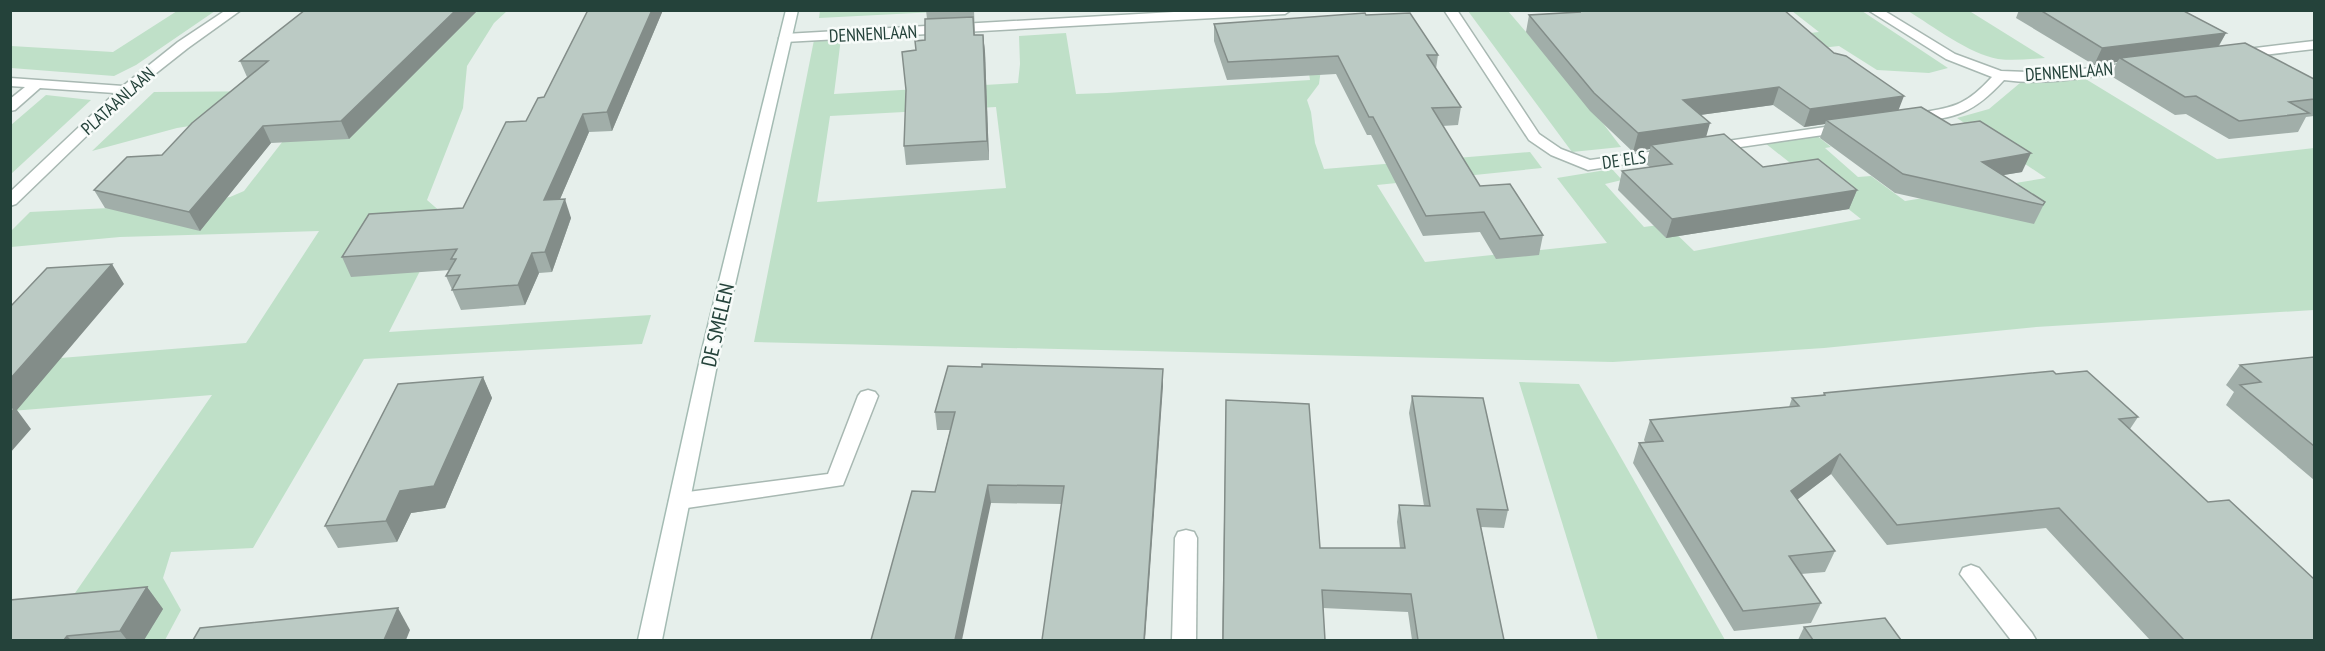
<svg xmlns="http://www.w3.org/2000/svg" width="2325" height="651" font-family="'PT Sans Narrow',sans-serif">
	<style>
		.green { fill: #bfe0c8; fill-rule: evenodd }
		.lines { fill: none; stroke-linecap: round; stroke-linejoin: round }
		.lane-casing { stroke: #a8b8b2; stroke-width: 3 }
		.street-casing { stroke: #a8b8b2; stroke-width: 3 }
		.secondary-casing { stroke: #a4bbb3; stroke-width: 3 }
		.lane { fill: #fff; fill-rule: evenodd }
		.street { fill: #fff; fill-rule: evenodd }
		.secondary { fill: #fff; fill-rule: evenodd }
		.wall { fill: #a1aea9 }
		.shaded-wall { fill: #838d89 }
		.building { fill: #bbcac4; stroke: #838d89; stroke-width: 1.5 }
		.labels { text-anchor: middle; stroke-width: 5; stroke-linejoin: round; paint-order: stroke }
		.far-street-label { font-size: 18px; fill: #24423a; stroke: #f7fbf9 }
		.street-label { font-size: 21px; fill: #24423a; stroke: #f7fbf9 }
	</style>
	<rect width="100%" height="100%" fill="#e6efeb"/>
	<g class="green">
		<polygon points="177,11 215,11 136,65 114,76 11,68 11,46 113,52"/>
		<polygon points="468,11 507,11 494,23 467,66 463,108 427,200 450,220 422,267 389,332 651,315 642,344 364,359 253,548 171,552 163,578 181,610 165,640 70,640 46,635 212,395 11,411 11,362 246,343 319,231 120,237 11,247 11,231 30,212 188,204 230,197 244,191 297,123 221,121 177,128 92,151 154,92 393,90"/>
		<polygon points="820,11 955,11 819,18"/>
		<polygon points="1468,11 1508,11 1551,61 1819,32 1792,11 1862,11 1948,68 1929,73 1877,70 1839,46 1567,76 1621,147 1572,152"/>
		<path d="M 1908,11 L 1979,11 L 1971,12 L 2045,58 C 2029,59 2014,61 1998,59 C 1969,54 1933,26 1908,11 Z"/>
		<path d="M 1328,16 L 1319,84 L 1307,100 L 1311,112 L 1315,143 L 1324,169 L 1530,152 L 1542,168 L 1377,185 L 1425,262 L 1607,243 L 1557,178 L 1612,169 L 1622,180 L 1605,184 L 1644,227 L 1666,224 L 1694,251 L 1861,219 L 1765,143 L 1816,135 L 1831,147 L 1825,148 L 1858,177 L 1871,176 L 1905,201 L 2046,178 L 1957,118 L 1989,109 L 2020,83 L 2084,78 L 2217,159 L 2314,148 L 2314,310 L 2036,327 L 1824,348 L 1613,362 L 754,342 L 814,40 L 841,38 L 834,94 L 1018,83 L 1020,64 L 1019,36 L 1066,33 L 1076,94 L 1107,93 L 1310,80 L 1301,18 ZM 996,107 L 1006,188 L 817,202 L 830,116 Z"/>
		<polygon points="46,95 91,100 11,174 11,125"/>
		<polygon points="1519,382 1579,384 1725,640 1598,640"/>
	</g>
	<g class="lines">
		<g class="lane-casing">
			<g id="lane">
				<polygon points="868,390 875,392 878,396 843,485 680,509 673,506 669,501 673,496 680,493 828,474 858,396 861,392"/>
				<polygon points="1186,530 1194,532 1197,538 1196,640 1172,640 1175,538 1178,532"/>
				<polygon points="1971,565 1979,568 2032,633 2036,640 2011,640 1960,574 1963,568"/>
			</g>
		</g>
		<g class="street-casing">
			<g id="street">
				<polygon points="226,10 241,10 188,48 131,93 16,204 10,206 10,192 115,93 40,88 15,110 10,111 10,99 25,87 10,86 10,78 123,86 178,42"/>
				<polygon points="1209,10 1291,10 1285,14 785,42 779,38 785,34"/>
				<polygon points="1444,10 1457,10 1539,134 1561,149 1590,160 1671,149 1678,153 1671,157 1588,170 1551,155 1529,140"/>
				<path d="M 1868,10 L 1883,10 L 1955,54 L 2001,71 L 2051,73 L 2137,62 L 2144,66 L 2137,70 C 2093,76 2049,86 2004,80 C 1973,114 1957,117 1912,123 L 1907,122 L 1905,119 L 1907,116 C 1948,106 1960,112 1992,77 L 1946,59 Z"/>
				<polygon points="2314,41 2314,49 2239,58 2232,54 2239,50"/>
				<polygon points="1846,124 1853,128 1851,131 1713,151 1706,147 1713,143"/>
			</g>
		</g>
		<g class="secondary-casing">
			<polygon id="secondary" points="786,10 798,10 720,350 662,640 638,640 702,350"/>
		</g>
		<use href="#lane" class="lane"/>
		<use href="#street" class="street"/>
		<use href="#secondary" class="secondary"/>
	</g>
	<g class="wall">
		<polygon points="305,10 478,10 349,139 271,143 200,231 105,208 94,190 162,155 247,77 240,61"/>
		<polygon points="588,10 663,10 612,131 589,132 560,199 571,218 552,272 539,273 525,305 461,310 446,276 450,270 351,277 342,257 463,208 544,97"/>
		<polygon points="926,10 974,10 975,35 983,35 985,52 989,160 906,165 904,146 916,50 925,40 927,19"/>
		<polygon points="1574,10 1784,10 1899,110 2022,172 2003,175 2045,202 2034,224 1895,193 1820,138 1825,124 1804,127 1773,105 1700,115 1706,137 1763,167 1857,190 1849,209 1666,238 1618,190 1622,171 1650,167 1646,164 1650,149 1633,152 1590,111 1526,32 1529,15 1574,12"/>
		<polygon points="2019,10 2182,10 2226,33 2219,46 2314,79 2314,116 2306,117 2298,132 2229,139 2186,114 2175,115 2111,76 2117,62 2094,65 2016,18"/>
		<polygon points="1366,15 1438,55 1436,69 1461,107 1458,125 1442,126 1480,186 1543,235 1539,255 1496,259 1480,232 1423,236 1371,135 1367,135 1336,74 1227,80 1214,41 1214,24"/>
		<polygon points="2314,357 2314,480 2226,405 2234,392 2226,385 2240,365"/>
		<polygon points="2056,374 2138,417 2130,429 2314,640 2150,640 2046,528 1887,545 1831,474 1797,500 1835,551 1825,572 1801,574 1821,603 1811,623 1734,631 1633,463 1639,443 1645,442 1644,440 1650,420 1789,407 1792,398 1823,395 1824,393"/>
		<polygon points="483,377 492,398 445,508 411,513 397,542 338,548 325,526"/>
		<polygon points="1163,386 1062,504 991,503 935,492 950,430 937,430 935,412"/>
		<polygon points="1412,396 1508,510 1504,528 1481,527 1504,640 1412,640 1408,612 1323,608 1325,640 1222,640 1226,400 1320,548 1400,548 1397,522 1399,505 1424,506 1409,413"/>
		<polygon points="147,587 163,609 144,640 10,640"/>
		<polygon points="1804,627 1901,640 1798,640"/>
	</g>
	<g class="shaded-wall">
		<polygon points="456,10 478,10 349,139 341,121"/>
		<polygon points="652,10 663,10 612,131 607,112"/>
		<polygon points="2226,33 2216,50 2120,58 2117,62 2094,65 2102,48"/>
		<polygon points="983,35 985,52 989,160 987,141"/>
		<polygon points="1779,87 1773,105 1678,118 1683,100"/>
		<polygon points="1904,96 1897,114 1826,120 1825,124 1804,127 1810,109"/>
		<polygon points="583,114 589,132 551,220 544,200"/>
		<polygon points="1710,123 1705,141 1651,145 1650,149 1633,152 1638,133"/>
		<polygon points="263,126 271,143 200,231 189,212"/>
		<polygon points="2031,153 2022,172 1974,180 1982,162"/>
		<polygon points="1857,190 1849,209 1666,238 1672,219"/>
		<polygon points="565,199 571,218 552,272 545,252"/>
		<polygon points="532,253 539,273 525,305 518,285"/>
		<polygon points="112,264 124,284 17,410 31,429 10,453 10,379"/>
		<polygon points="1163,369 1163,386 1145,640 1144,640"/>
		<polygon points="483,377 492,398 445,508 411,513 397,542 386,521 400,491"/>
		<polygon points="1840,454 1831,474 1782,511 1791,491"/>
		<polygon points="988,485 991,503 962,640 955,640"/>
		<polygon points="147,587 163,609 144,640 127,640 120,631"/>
		<polygon points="398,608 410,630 406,640 384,640"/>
		<polygon points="67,636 71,640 64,640"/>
	</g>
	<g class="building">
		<polygon points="305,10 456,10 341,121 263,126 189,212 94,190 127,157 162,155 192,123 268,61 240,61"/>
		<polygon points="588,10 652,10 607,112 583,114 544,200 565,199 545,252 532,253 518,285 452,290 460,275 446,276 456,259 451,259 457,249 342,257 369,214 463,208 506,122 526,121 538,98 544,97"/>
		<polygon points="1579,10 1784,10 1834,53 1846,56 1904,96 1810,109 1779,87 1683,100 1710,123 1638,133 1594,93 1529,15 1580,12"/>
		<polygon points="2040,10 2182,10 2226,33 2102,48"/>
		<polygon points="1365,13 1366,15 1410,13 1438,55 1427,55 1461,107 1432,108 1480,186 1510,184 1543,235 1500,239 1484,212 1426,216 1373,117 1369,117 1338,56 1228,62 1214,24"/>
		<polygon points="973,17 974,35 983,35 987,141 904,146 906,90 902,52 916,50 915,41 925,40 925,19"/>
		<polygon points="2245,43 2314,79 2314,99 2289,102 2309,113 2239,121 2196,96 2185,97 2120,58"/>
		<polygon points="1921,107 1951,125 1980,121 2031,153 1982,162 2045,202 2043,205 1903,174 1826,120"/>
		<polygon points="1724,134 1763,167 1818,159 1857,190 1672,219 1622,171 1672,164 1651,145"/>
		<polygon points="112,264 10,379 10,307 47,268"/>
		<polygon points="2314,357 2314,446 2240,385 2261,382 2240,365"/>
		<polygon points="982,364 1163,369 1144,640 1042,640 1064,486 988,485 955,640 871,640 912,491 935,492 955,412 935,412 948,366 982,367"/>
		<polygon points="2053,371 2056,374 2087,371 2138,417 2119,419 2208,502 2229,500 2314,579 2314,640 2184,640 2059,508 1897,525 1840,454 1791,491 1835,551 1789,556 1821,603 1743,611 1639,443 1663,441 1650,420 1799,406 1792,398 1825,395 1824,393"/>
		<polygon points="483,377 434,486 400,491 386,521 325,526 398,384"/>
		<polygon points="1412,396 1483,398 1508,510 1477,509 1504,640 1418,640 1411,594 1322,590 1325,640 1223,640 1226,400 1309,404 1320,548 1405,548 1399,505 1430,506"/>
		<polygon points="10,408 15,408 10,413"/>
		<polygon points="147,587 120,631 67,636 64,640 10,640 10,600"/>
		<polygon points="398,608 384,640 193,640 200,628"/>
		<polygon points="1885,618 1901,640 1813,640 1804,627"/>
	</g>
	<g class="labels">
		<g class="far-street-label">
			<text transform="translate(873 34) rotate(-3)" y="6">DENNENLAAN</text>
			<text transform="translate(2069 72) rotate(-4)" y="6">DENNENLAAN</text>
			<text transform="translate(118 101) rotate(-42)" y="6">PLATAANLAAN</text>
			<text transform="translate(1624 160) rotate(-8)" y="6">DE ELS</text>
		</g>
		<g class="street-label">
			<text transform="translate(718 325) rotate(-77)" y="7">DE SMELEN</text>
		</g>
	</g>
	<rect width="2325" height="651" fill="none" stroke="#24423a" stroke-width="24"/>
</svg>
